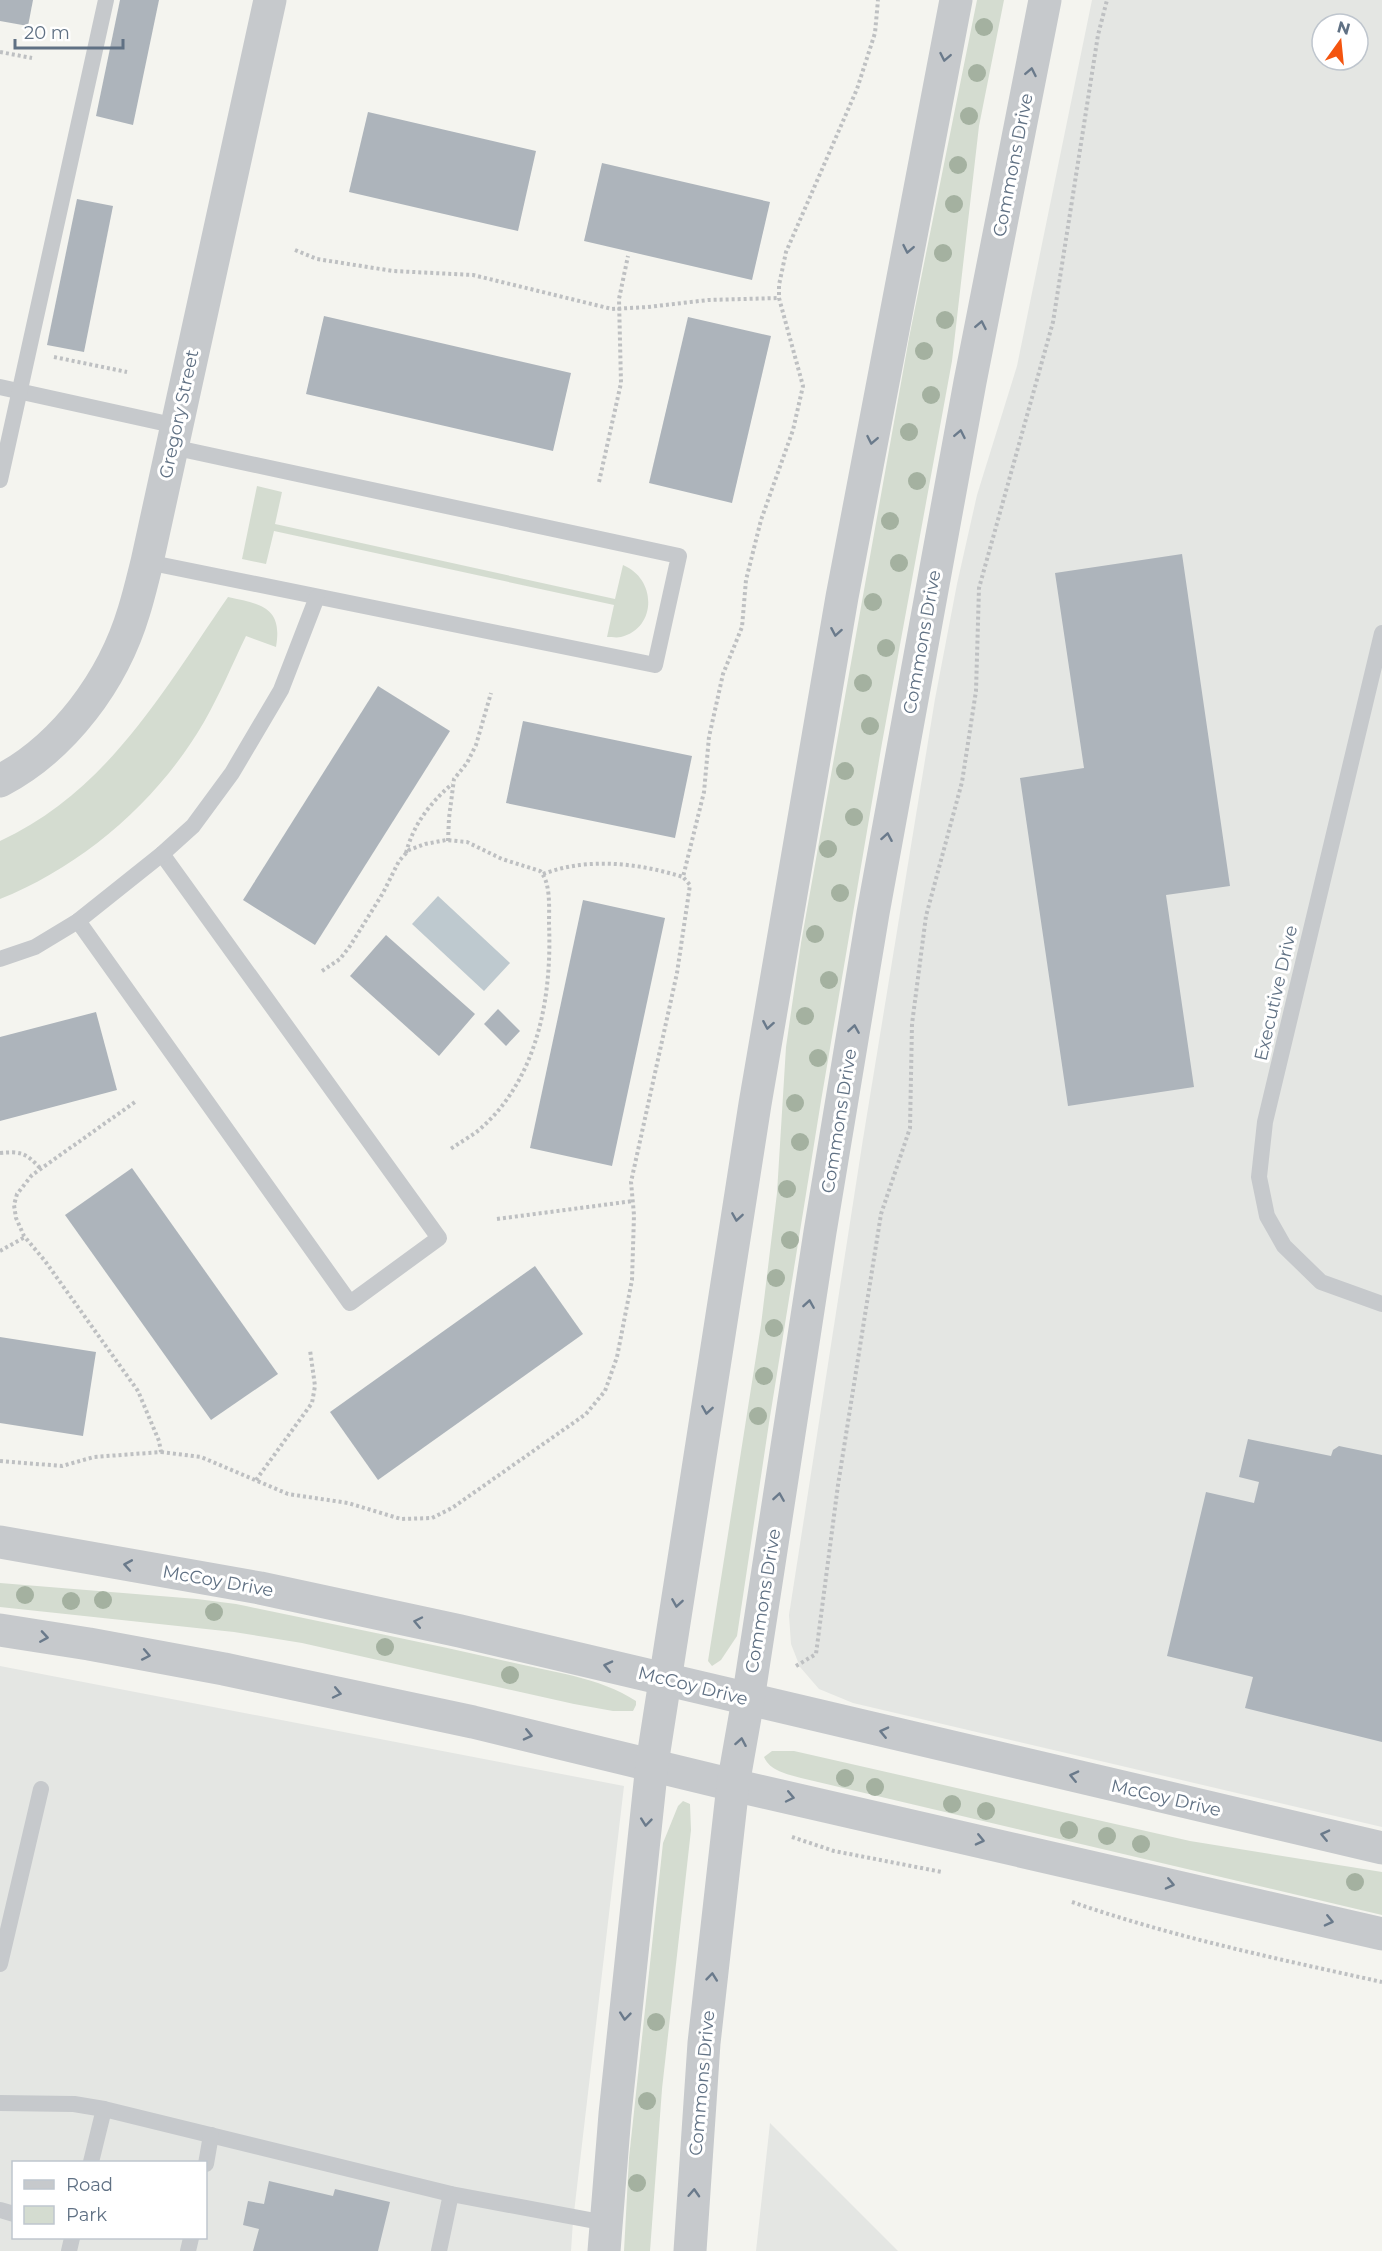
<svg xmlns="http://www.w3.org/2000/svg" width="1382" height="2251" font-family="Montserrat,sans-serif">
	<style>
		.built { fill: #e4e6e3; fill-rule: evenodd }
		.green { fill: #d4dcd0 }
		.water { fill: #bec9cf }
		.building { fill: #adb4bb }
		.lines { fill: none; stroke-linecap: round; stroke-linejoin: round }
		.path { stroke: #bec0c2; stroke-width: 4; stroke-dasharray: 3 3; stroke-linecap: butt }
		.service { stroke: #c6c9cc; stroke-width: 16 }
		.minor { stroke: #c6c9cc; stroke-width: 33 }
		.tertiary { stroke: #c6c9cc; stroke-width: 33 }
		.tree { fill: #a4b1a0 }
		.oneway { stroke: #6a7a8b }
		.labels { text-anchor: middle; stroke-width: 6; stroke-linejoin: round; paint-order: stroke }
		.street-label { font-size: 18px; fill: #607184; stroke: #fff }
	</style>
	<rect width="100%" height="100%" fill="#f4f4ef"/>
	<g class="built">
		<path d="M 1092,0 L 1382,0 L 1382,1827 L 853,1703 L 819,1689 L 800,1667 L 791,1644 L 789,1615 L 863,1139 L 935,699 L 957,584 L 977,495 L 1017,366 ZM 1322,24 L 1358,24 L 1358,60 L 1322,60 Z"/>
		<path d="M 0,1666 L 624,1786 L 573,2221 L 571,2251 L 0,2251 ZM 14,2162 L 206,2162 L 206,2238 L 14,2238 Z"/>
		<polygon points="770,2123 898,2251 756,2251"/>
	</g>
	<g class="green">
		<polygon points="977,0 1004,0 979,126 952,361 882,743 821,1101 769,1423 737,1636 721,1660 712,1666 708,1661 761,1325 777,1193 786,1047 801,943 909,338"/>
		<path d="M 257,486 L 282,492 L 275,524 L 615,599 L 623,565 C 657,579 657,628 621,637 C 617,638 611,637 607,637 L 614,605 L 274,531 L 266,564 L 242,559 Z"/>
		<path d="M 228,597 C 261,604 283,607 276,647 L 246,636 C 232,665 220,694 204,722 C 159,800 83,866 0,899 L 0,841 C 108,791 163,691 228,597 Z"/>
		<path d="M 0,1583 L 197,1599 L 236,1604 C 327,1623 419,1641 510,1662 C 552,1672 599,1677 636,1701 L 636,1705 L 633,1711 L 613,1711 L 574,1704 L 302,1643 L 234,1632 L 0,1607 Z"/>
		<path d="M 772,1751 L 794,1751 L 1190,1841 L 1382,1872 L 1382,1915 L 801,1778 C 787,1774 770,1771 764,1757 Z"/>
		<polygon points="683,1801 690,1804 691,1830 662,2089 650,2251 624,2251 629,2158 663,1843 678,1806"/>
	</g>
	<polygon class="water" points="438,896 510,963 484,991 412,924"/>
	<g class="building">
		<polygon points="0,0 33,0 28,26 0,21"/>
		<polygon points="120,0 159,0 133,125 96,116"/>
		<polygon points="368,112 536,151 518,231 349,192"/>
		<polygon points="602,163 770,202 752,280 584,241"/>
		<polygon points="77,199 113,206 84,352 47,345"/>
		<polygon points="324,316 571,373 553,451 306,394"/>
		<polygon points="688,317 771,336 732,503 649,483"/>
		<polygon points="1182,554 1230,886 1166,895 1194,1087 1068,1106 1020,778 1084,768 1055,573"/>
		<polygon points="378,686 450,731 315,945 243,900"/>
		<polygon points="523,721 692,756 675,838 506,803"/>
		<polygon points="583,900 665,918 612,1166 530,1148"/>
		<polygon points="386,935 475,1014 439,1056 350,976"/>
		<polygon points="498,1009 520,1031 506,1046 484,1024"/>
		<polygon points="96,1012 117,1090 0,1121 0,1037"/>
		<polygon points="132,1168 278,1374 211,1420 65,1215"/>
		<polygon points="535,1266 583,1334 378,1480 330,1412"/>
		<polygon points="0,1337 96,1352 83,1436 0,1423"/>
		<polygon points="1248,1439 1331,1456 1333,1450 1339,1446 1382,1455 1382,1742 1245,1708 1253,1677 1167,1656 1206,1492 1254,1503 1259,1482 1239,1477"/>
		<polygon points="269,2181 333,2196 335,2189 390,2202 378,2251 253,2251 259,2229 243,2225 248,2201 264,2204"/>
	</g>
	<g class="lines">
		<g class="path">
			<polyline points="0,52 32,58"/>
			<polyline points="295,250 317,259 393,271 473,275 612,309 648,307 708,300 779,298"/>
			<polyline points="54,357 127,372"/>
			<polyline points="599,482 621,383 619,299 628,256"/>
			<polyline points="448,841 449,818 454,779 467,763 476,745 491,693"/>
			<path d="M 406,853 C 413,825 430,803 452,784"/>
			<path d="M 543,874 C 588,857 638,863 683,877"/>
			<path d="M 322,971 L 340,959 L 350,946 L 383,893 L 399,861 L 409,850 L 425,844 L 446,840 L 467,842 L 502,859 L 540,871 C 551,882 549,908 549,924 C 552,997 538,1079 479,1130 C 470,1137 459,1143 449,1150"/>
			<path d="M 0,1153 C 21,1151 26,1153 40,1168"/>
			<polyline points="497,1219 633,1201"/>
			<polyline points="0,1251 25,1237"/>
			<polyline points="161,1452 201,1457 288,1494 348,1503 401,1519 432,1518 452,1508 586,1414 605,1391 617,1357 632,1280 634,1215 631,1182 677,973 690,885 683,877 704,792 709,737 723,674 742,627 746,580 761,520 793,430 803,386 779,298 779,285 786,252 857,89 875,33 878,0"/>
			<polyline points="0,1461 62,1466 94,1457 161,1452 159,1441 138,1391 45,1261 24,1236 16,1218 14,1205 17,1194 32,1175 135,1102"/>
			<polyline points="256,1480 312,1403 315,1386 310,1350"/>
			<polyline points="796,1666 816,1654 838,1485 881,1214 910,1128 912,1024 926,916 962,782 976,691 979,588 1053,322 1098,35 1107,0"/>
			<polyline points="792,1837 834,1851 942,1872"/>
			<path d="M 1072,1902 C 1173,1937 1278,1959 1382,1982"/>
		</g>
		<g class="service">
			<polyline points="0,387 177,426"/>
			<polyline points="0,480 106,0"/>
			<polyline points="147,562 655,665 679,556 172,447"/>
			<polyline points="1382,633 1265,1122 1259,1177 1267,1216 1284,1246 1321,1282 1382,1304"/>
			<polyline points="78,921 350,1303 439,1238 162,854"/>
			<polyline points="0,959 35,947 78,921 162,854 193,826 232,773 281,690 317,597"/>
			<polyline points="0,1964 41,1789"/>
			<polyline points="0,2103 74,2104 104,2109 451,2194 606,2223"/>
			<polyline points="91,2162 104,2109"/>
			<polyline points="206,2164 211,2135"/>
			<polyline points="0,2210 14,2214"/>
			<polyline points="69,2251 72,2238"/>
			<polyline points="188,2251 191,2238"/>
			<polyline points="439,2251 451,2194"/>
		</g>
		<path class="minor" d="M 0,781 C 64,747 113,681 134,611 C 139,595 143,578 147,562 L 270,0"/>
		<g class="tertiary">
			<polyline points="0,1542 260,1588 460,1631 1382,1848"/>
			<polyline points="0,1630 89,1644 224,1669 473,1722 733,1785 1382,1934"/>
			<polyline points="604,2251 615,2114 652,1764 755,1104 842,597 956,0"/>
			<polyline points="690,2251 704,2043 733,1785 748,1700 820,1232 873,913 970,382 1045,0"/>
		</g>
	</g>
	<g class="tree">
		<circle cx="984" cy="27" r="9"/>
		<circle cx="977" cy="73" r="9"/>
		<circle cx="969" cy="116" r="9"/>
		<circle cx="958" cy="165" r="9"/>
		<circle cx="954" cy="204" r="9"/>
		<circle cx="943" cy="253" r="9"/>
		<circle cx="945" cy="320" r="9"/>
		<circle cx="924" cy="351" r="9"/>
		<circle cx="931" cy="395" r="9"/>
		<circle cx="909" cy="432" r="9"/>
		<circle cx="917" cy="481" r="9"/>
		<circle cx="890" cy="521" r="9"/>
		<circle cx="899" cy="563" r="9"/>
		<circle cx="873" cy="602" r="9"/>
		<circle cx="886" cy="648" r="9"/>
		<circle cx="863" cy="683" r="9"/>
		<circle cx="870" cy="726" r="9"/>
		<circle cx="845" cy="771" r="9"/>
		<circle cx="854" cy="817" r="9"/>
		<circle cx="828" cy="849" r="9"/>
		<circle cx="840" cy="893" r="9"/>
		<circle cx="815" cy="934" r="9"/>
		<circle cx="829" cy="980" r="9"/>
		<circle cx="805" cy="1016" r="9"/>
		<circle cx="818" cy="1058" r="9"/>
		<circle cx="795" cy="1103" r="9"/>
		<circle cx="800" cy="1142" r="9"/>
		<circle cx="787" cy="1189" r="9"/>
		<circle cx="790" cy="1240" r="9"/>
		<circle cx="776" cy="1278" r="9"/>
		<circle cx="774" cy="1328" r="9"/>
		<circle cx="764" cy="1376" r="9"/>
		<circle cx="758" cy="1416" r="9"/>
		<circle cx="25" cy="1595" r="9"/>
		<circle cx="103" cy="1600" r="9"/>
		<circle cx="71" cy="1601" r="9"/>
		<circle cx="214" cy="1612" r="9"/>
		<circle cx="385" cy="1647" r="9"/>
		<circle cx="510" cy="1675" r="9"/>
		<circle cx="845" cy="1778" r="9"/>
		<circle cx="875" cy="1787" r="9"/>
		<circle cx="952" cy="1804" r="9"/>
		<circle cx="986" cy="1811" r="9"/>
		<circle cx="1069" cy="1830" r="9"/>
		<circle cx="1107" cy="1836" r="9"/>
		<circle cx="1141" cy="1844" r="9"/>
		<circle cx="1355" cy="1882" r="9"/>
		<circle cx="656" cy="2022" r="9"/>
		<circle cx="647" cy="2101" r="9"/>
		<circle cx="637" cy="2183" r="9"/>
	</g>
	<defs><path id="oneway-chevron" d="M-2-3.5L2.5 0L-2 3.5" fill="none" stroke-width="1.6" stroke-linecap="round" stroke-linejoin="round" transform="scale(1.5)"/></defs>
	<g class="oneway">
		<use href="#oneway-chevron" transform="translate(945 57) rotate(101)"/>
		<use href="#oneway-chevron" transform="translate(1031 72) rotate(-79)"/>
		<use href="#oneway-chevron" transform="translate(908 249) rotate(101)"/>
		<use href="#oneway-chevron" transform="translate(981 325) rotate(-79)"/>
		<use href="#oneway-chevron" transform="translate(960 434) rotate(-79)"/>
		<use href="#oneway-chevron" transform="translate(872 440) rotate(101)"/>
		<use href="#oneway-chevron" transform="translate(836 632) rotate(100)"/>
		<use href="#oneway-chevron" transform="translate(887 837) rotate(-80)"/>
		<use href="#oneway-chevron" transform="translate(768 1025) rotate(100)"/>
		<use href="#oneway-chevron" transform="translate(854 1029) rotate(-81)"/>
		<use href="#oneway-chevron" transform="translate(737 1217) rotate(99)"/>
		<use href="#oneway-chevron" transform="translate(809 1304) rotate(-81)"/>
		<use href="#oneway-chevron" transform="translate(707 1410) rotate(99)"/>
		<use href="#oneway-chevron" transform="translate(779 1497) rotate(-81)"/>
		<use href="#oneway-chevron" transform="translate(128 1565) rotate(-170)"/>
		<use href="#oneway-chevron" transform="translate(677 1603) rotate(99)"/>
		<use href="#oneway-chevron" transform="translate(418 1622) rotate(-168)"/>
		<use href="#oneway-chevron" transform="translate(44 1637) rotate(9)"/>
		<use href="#oneway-chevron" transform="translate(146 1655) rotate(11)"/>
		<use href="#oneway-chevron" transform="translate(608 1666) rotate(-167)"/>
		<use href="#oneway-chevron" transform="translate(337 1693) rotate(12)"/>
		<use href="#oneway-chevron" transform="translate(884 1732) rotate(-167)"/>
		<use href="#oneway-chevron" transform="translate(528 1735) rotate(13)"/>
		<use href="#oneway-chevron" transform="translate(741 1742) rotate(-80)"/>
		<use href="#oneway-chevron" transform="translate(1074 1776) rotate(-167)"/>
		<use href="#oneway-chevron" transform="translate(790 1797) rotate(12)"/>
		<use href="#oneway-chevron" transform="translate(646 1822) rotate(96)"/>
		<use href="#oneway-chevron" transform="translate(1325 1835) rotate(-167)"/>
		<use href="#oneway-chevron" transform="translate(980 1840) rotate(13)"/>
		<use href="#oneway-chevron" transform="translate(1170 1884) rotate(13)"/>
		<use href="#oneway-chevron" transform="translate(1329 1921) rotate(13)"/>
		<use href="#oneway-chevron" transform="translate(712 1977) rotate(-84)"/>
		<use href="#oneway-chevron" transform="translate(625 2016) rotate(96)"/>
		<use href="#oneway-chevron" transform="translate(694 2193) rotate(-87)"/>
	</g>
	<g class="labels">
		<g class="street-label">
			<text transform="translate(1013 165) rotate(-79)" y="6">Commons Drive</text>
			<text transform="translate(179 414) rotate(-78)" y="6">Gregory Street</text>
			<text transform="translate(922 642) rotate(-80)" y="6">Commons Drive</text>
			<text transform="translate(1276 993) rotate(-77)" y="6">Executive Drive</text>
			<text transform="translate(839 1121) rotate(-81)" y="6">Commons Drive</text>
			<text transform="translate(218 1581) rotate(10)" y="6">McCoy Drive</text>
			<text transform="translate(763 1601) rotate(-81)" y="6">Commons Drive</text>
			<text transform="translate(693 1686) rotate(14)" y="6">McCoy Drive</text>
			<text transform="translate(1166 1798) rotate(13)" y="6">McCoy Drive</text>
			<text transform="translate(702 2083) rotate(-85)" y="6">Commons Drive</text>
		</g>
	</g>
	<rect x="12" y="2161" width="195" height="78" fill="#ffffff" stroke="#bfc6ce" stroke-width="1.5"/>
	<rect x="24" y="2180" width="30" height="9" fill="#c6c9cc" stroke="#bfc6ce" stroke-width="1.5"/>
	<text x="66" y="2191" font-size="18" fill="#607184">Road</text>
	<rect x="24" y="2206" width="30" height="18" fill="#d4dcd0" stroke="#bfc6ce" stroke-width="1.5"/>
	<text x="66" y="2221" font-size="18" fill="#607184">Park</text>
	<g transform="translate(1340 42) rotate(15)"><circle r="28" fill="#ffffff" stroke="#bfc6ce" stroke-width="1.5"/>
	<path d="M0-4.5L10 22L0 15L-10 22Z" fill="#f4540f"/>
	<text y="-9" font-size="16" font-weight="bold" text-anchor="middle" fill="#607184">N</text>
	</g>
	<path d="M15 39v9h108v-9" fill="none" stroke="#607184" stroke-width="3"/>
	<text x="24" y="39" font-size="18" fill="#607184" stroke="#ffffff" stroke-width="4.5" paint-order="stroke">20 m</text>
</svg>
